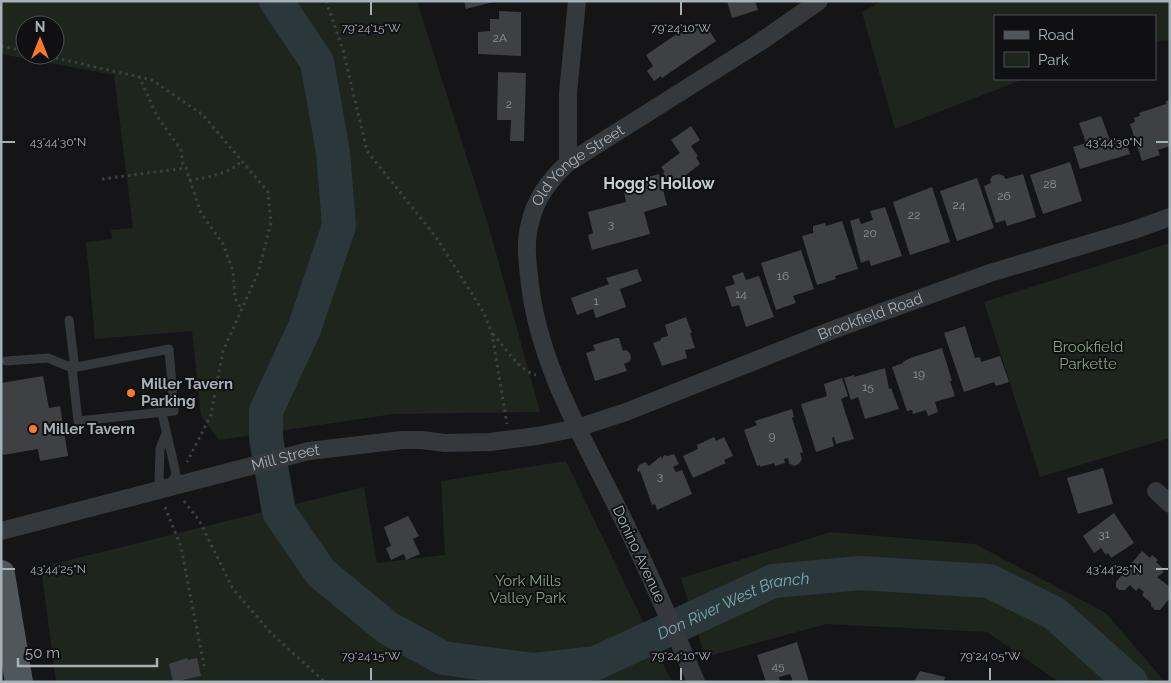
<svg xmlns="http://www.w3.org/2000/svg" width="1171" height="683" font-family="Raleway,sans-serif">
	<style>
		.green { fill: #1e251d; fill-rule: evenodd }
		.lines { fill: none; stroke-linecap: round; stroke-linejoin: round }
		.river { stroke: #2a383b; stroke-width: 34 }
		.building { fill: #3f4044 }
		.path { stroke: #3b4043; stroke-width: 3; stroke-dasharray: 2.5 4; stroke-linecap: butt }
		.lane { stroke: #35383c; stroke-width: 9 }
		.street { stroke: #35383c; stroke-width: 18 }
		.primary { stroke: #51565b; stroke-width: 28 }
		.ticks { fill: none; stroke: #a6b0b7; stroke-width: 2 }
		.poi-dot { fill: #f9782a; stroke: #101012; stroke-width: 2 }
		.labels { text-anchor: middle; stroke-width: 4; stroke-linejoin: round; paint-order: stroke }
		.number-label { font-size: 12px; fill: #8c949a }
		.street-label { font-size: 15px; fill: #a6b0b7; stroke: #101012 }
		.park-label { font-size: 15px; fill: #85a37c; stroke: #101012 }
		.poi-label { font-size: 15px; font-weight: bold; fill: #a6b0b7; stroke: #101012; text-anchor: start }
		.neighbourhood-label { font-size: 16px; font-weight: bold; fill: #c7ced3; stroke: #101012 }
		.water-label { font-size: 16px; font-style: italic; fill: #7baab4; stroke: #101012 }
		.ticks-label { font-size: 12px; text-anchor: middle; fill: #a6b0b7; stroke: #101012; stroke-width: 4; stroke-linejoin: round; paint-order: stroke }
	</style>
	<rect width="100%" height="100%" fill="#151517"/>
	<g class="green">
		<path d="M 1,1 L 417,1 L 488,224 L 540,412 L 394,414 L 219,440 L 201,416 L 192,331 L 95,339 L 86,242 L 112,239 L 111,230 L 133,228 L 114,75 L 1,54 ZM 25,25 L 55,25 L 55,55 L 25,55 Z"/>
		<polygon points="882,1 1170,1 1170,40 1155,41 1155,16 995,16 995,79 1024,79 895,129 862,12"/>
		<polygon points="1170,243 1170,438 1040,477 984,302"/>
		<polygon points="566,461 672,682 56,682 41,567 364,487 377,563 445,555 441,481"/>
		<polygon points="831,532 975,544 1106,613 1165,682 1059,682 987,632 826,624 705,657 681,578"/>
	</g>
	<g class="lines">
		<path class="river" id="s1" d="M 276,1 L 317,62 L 333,152 L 339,226 L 304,329 L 266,411 L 266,438 L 279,512 L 321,573 L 388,628 L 443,658 L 534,670 L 596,663 L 773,581 L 861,573 L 989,581 L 1054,613 L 1131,682"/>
	</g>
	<g class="building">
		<polygon points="464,1 493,1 493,2 466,9"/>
		<polygon points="727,1 755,1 758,10 732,18"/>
		<polygon points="499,11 521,12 521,56 478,54 478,32 490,31 490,19 499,19"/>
		<polygon points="704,23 716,41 662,78 661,76 654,81 647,71 653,66 646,55 687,27 691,32"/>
		<polygon points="498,72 526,73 524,141 510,141 511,120 497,120"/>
		<polygon points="1170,100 1170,146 1158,150 1160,155 1142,161 1130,124 1135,122 1134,118 1140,116 1139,113 1166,104 1166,101"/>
		<polygon points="1101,116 1111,143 1125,139 1130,154 1080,169 1073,147 1086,143 1079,123"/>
		<polygon points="691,126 700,140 691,146 698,156 696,157 700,164 671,187 666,180 667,179 663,173 665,172 661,167 680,153 671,140"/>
		<polygon points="1070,162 1082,201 1043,214 1030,175"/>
		<polygon points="659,174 667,205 644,212 650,234 592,250 588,235 593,233 588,212 626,202 624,192 629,191 627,183"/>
		<polygon points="999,174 1004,176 1005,179 1023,174 1036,217 1007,226 1005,220 996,223 984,186 991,183 990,180 992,176"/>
		<polygon points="977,178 994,228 957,241 940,191"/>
		<polygon points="932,187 950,242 910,255 893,202"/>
		<polygon points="885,207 902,256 871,266 869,260 861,263 850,221 859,218 861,224 873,220 870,211"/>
		<polygon points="842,221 858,269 835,276 836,279 817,285 802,236 813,233 813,226 825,223 826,226"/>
		<polygon points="801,250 814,289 793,296 796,303 776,310 761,263"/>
		<polygon points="637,269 642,281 620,289 626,307 596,318 593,309 577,315 571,298 609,284 606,278"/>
		<polygon points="743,272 746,280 759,276 774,317 746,327 739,305 732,307 725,287 735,284 732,276"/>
		<polygon points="686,317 692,333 690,333 695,348 685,350 687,358 662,366 653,343 661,340 661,338 668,336 665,325"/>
		<polygon points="965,326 975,358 980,357 981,362 1000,356 1009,382 996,386 994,382 964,392 944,333"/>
		<polygon points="616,338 619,338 623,351 626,350 630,353 631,358 630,361 624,364 627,371 595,381 586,353 595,350 593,345"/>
		<polygon points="942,348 952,381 950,381 955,396 935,402 938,412 928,416 926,410 913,414 912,410 907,411 892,367 903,363 903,362 910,358"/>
		<polygon points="885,368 889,389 891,388 899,409 865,419 858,397 851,400 844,378 854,375 854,377"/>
		<polygon points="43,376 49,408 60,406 68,456 40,461 38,449 3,455 1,443 1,383"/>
		<polygon points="842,378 848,396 841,399 854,439 836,444 834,437 832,438 834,446 816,452 801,404 827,396 824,384"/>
		<polygon points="792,409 794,417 792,418 803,452 800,453 802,459 799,464 794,466 789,463 788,458 784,459 785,463 775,466 774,463 760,467 760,465 757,466 744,430 757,425 755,421"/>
		<polygon points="714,437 716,441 724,437 733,456 724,460 726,463 693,478 683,456 698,449 697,445"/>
		<polygon points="674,454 679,464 673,467 676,472 682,470 692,494 657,510 655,504 652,505 640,471 638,472 637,470 639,465 645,462 649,466 661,456 662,459 664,455 668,456"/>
		<polygon points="1103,468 1113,504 1078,514 1067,478"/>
		<polygon points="1114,513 1134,543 1111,558 1108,553 1106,555 1101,548 1094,553 1083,536"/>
		<polygon points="408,516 419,536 413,539 420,554 406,560 404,554 391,560 386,548 391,546 384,527"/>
		<polygon points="1142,551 1150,558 1152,555 1158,560 1156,562 1164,569 1162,571 1164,572 1157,577 1170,587 1170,598 1160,610 1155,610 1151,606 1151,603 1142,595 1144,592 1139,588 1136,591 1130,585 1125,590 1119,590 1116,587 1116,582"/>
		<polygon points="797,642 809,682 793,682 790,674 779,677 780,682 766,682 757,655"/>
		<polygon points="187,658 188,660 197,658 201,676 173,682 169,664"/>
		<polygon points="920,671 945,677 944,682 914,682"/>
	</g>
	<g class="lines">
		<g class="path">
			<polyline points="326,1 343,50 367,151 436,237 484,313 492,333 507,424"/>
			<polyline points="1,46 25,51"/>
			<polyline points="43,55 152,80 203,115 268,192 271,223 258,273 223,351 211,415 187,462"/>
			<polyline points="139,76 157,116 181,150 183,164 186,168 201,213 223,244 233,271 235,298 241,309"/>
			<polyline points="102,179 186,168"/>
			<path d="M 189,180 C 210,177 226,175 242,161"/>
			<path d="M 493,334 C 506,348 518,370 536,375"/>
			<polyline points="184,501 199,520 233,589 272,634 325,682"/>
			<polyline points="165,507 181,547 204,666"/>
		</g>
		<g class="lane">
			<polyline points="6,361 48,358 72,368 169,349 174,411 78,421 72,368 74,361 69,320"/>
			<path d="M 162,412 C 166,433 172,453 176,475 L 168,487 L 159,480 L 160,449 L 166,433"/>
		</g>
		<g class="street">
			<polyline points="568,163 568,93 577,1"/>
			<polyline points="1156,491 1170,504"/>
			<path id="s2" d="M 1,531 L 309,451 L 402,440 L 422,440 L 445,443 L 490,442 L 537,436 L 577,428 L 626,412 L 835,329 L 990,273 L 1134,230 L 1170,217"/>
			<path id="s3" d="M 696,682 C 673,627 649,572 623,519 C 585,441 537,364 529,276 C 527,259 525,241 530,223 C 535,200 550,179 568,163 L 760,42 L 819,1"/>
		</g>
		<polyline class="primary" points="1,574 19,682"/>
	</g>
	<path class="ticks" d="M 371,2 L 371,15M 681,2 L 681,15M 2,142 L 15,142M 1156,142 L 1168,142M 2,569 L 15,569M 1156,569 L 1168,569M 371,668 L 371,680M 681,668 L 681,680M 990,668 L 990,680"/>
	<g class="poi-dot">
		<circle cx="131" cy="393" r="5"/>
		<circle cx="33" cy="429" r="5"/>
	</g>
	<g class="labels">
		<g class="number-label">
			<text x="500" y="42">2A</text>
			<text x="509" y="108">2</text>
			<text x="1050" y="188">28</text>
			<text x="1004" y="200">26</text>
			<text x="959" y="209">24</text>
			<text x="914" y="219">22</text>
			<text x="611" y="228">3</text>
			<text x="870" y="237">20</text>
			<text x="783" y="280">16</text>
			<text x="741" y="298">14</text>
			<text x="596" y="305">1</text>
			<text x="919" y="378">19</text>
			<text x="868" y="391">15</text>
			<text x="772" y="440">9</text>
			<text x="660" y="480">3</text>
			<text x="1104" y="538">31</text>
			<text x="778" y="670">45</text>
		</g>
		<g class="street-label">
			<text dy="5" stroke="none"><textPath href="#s3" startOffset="572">Old Yonge Street</textPath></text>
			<text dy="5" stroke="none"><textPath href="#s2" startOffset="902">Brookfield Road</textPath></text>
			<text dy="5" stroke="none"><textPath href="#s2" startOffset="294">Mill Street</textPath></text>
			<text transform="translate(639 554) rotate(65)" y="5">Donino Avenue</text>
		</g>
		<g class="park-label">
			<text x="1088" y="352">Brookfield<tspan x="1088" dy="17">Parkette</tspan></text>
			<text x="528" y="586">York Mills<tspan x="528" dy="17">Valley Park</tspan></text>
		</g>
		<g class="poi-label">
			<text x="141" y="389">Miller Tavern<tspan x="141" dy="17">Parking</tspan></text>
			<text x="43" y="434">Miller Tavern</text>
		</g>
		<g class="neighbourhood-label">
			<text x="659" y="189">Hogg's Hollow</text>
		</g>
		<g class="water-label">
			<text dy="6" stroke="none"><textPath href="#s1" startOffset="1068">Don River West Branch</textPath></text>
		</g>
	</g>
	<g class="ticks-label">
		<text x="371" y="32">79°24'15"W</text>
		<text x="681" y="32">79°24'10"W</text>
		<text x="58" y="146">43°44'30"N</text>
		<text x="1114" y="146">43°44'30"N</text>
		<text x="58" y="573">43°44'25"N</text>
		<text x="1114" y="573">43°44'25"N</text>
		<text x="371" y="660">79°24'15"W</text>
		<text x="681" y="660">79°24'10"W</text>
		<text x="990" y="660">79°24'05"W</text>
	</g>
	<rect width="1171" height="683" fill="none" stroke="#a6b0b7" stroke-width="5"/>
	<rect x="994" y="15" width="162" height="65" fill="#101012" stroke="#4c5054"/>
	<rect x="1004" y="31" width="25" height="8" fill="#51565b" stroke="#4c5054"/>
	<text x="1038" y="40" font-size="15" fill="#a6b0b7">Road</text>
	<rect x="1004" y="52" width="25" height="15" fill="#1e251d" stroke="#4c5054"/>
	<text x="1038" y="65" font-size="15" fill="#a6b0b7">Park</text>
	<g transform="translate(40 40)"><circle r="24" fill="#101012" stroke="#4c5054"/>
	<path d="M0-4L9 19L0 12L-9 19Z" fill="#f9782a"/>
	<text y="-8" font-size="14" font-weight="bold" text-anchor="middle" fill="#a6b0b7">N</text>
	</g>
	<path d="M18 658v8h139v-8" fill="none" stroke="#a6b0b7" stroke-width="2.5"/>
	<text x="25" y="658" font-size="15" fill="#a6b0b7" stroke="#101012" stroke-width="4" paint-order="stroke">50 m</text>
</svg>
